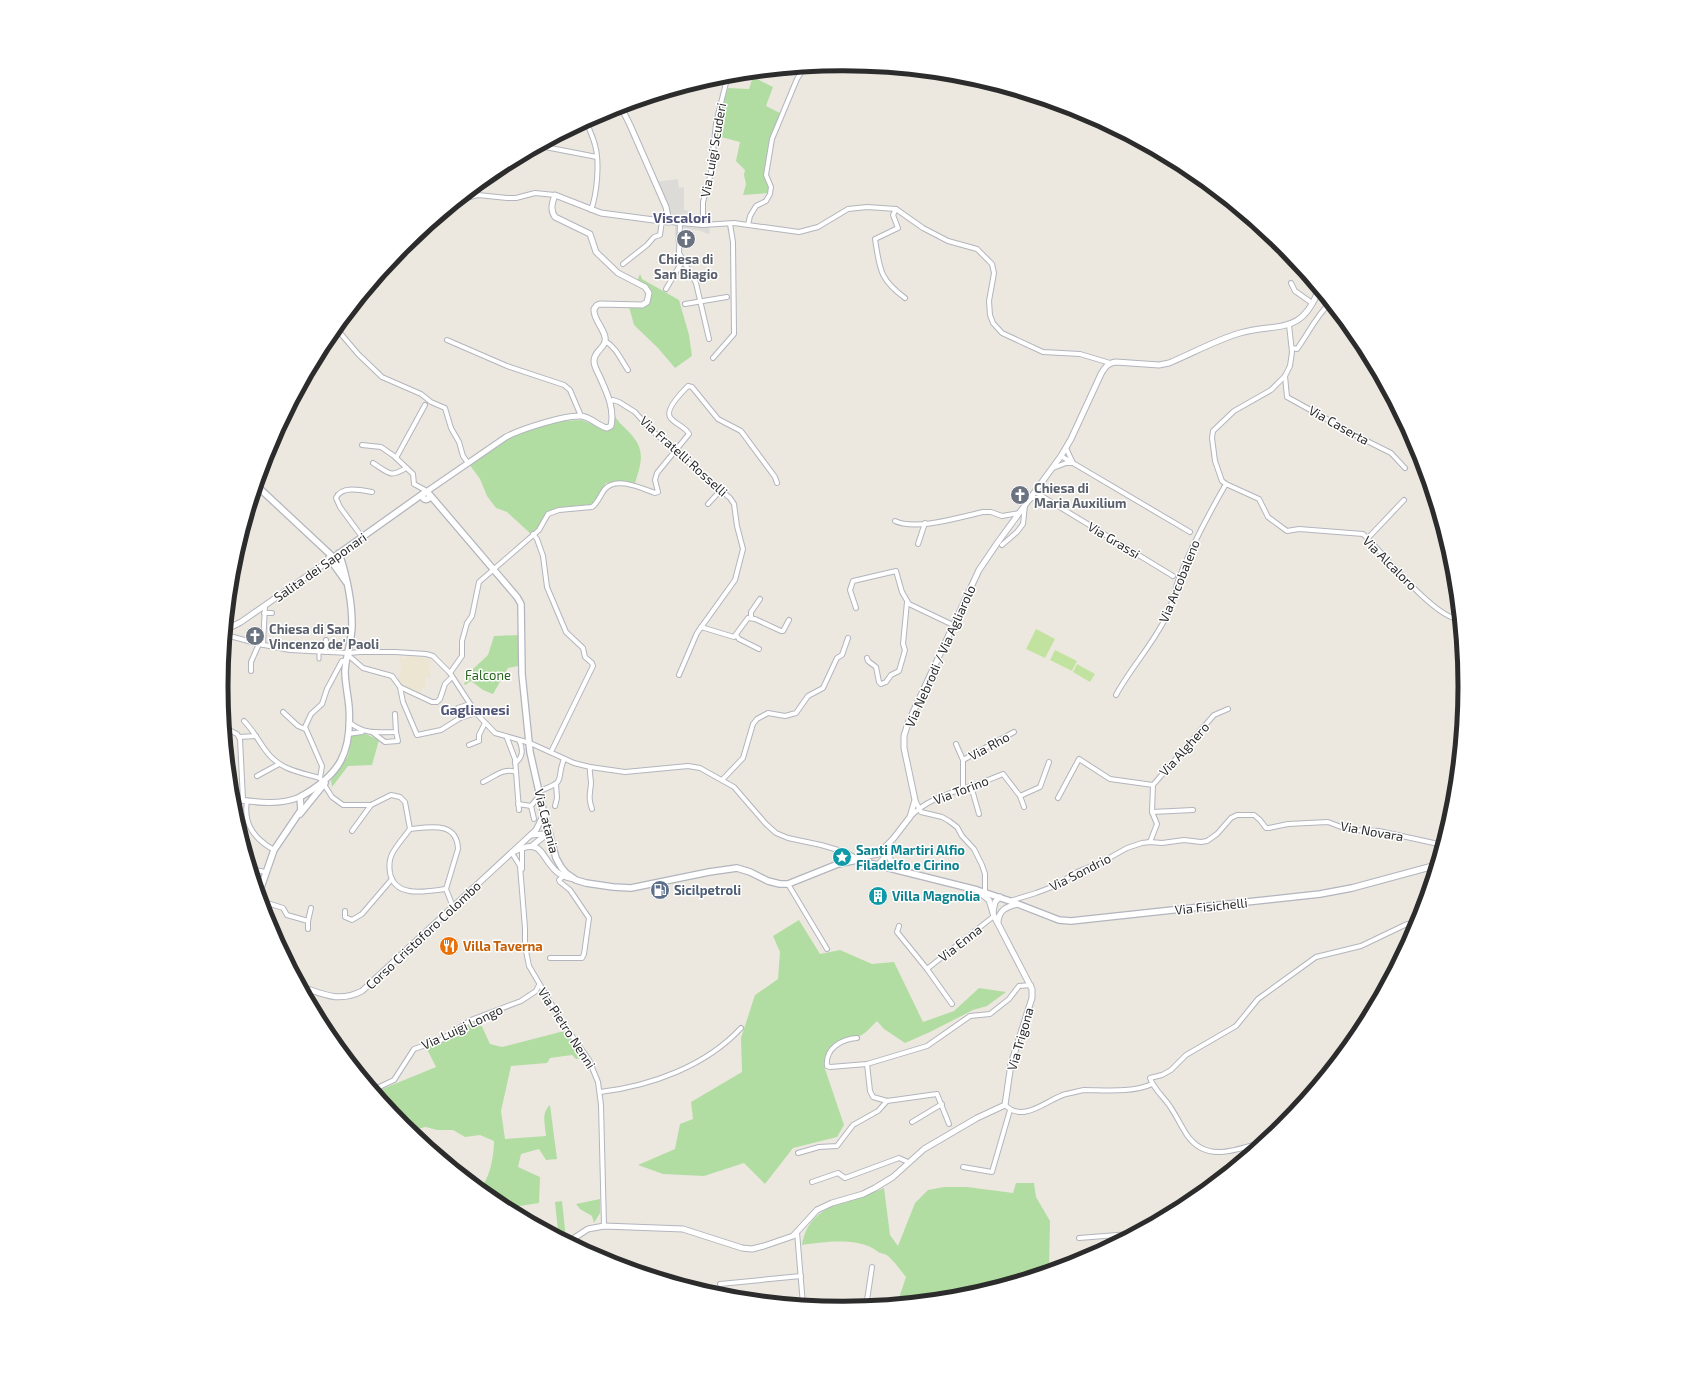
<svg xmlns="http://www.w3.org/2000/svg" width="1687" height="1373" font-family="'Exo 2',sans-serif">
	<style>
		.education { fill: #ece5d2 }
		.green { fill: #b2dda2 }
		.pitch { fill: #c2e39f }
		.plaza { fill: #dddbd7 }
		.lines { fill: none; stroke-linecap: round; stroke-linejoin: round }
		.pedestrian-casing { stroke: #b3b5be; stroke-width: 5 }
		.minor-casing { stroke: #b3b5be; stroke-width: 6 }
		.tertiary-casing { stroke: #b3b5be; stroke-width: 7 }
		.secondary-casing { stroke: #b3b5be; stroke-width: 8 }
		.pedestrian { stroke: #fff; stroke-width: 3 }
		.minor { stroke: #fff; stroke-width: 4 }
		.tertiary { stroke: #fff; stroke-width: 5 }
		.secondary { stroke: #fff; stroke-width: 5.5 }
		.labels { text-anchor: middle; stroke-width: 3; stroke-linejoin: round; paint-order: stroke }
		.street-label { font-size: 13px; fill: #2c2c2c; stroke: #fff }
		.worship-label { font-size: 13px; font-weight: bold; fill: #5b616d; stroke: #fff; text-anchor: start }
		.park-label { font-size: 13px; fill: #2b6322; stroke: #fff }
		.culture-label { font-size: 13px; font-weight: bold; fill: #0d838f; stroke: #fff; text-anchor: start }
		.service-label { font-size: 13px; font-weight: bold; fill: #4e5e75; stroke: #fff; text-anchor: start }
		.food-label { font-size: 13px; font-weight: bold; fill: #c56008; stroke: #fff; text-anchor: start }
		.neighbourhood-label { font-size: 14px; font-weight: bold; fill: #515579; stroke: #fff }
		.rim { fill: none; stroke: #2c2c2c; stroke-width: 5 }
	</style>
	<rect width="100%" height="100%" fill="#ece8e0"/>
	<polygon class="education" points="407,656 430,659 429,673 431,674 430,678 425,677 425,688 422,688 421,696 406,689 398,682 401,666 400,657 402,657 404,660 406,659"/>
	<g class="green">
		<polygon points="753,77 773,87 766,106 782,114 764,174 770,189 769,193 743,195 746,184 744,175 745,170 736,161 740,142 717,136 723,102 728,88 749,89"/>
		<path d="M 640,274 L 642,279 L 679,300 L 689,335 L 692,356 L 675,368 L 658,348 L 634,325 L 629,307 C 636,308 651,307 651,296 C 651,292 651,289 648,287 C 645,284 640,283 637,281 Z"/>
		<path d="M 614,414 C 617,421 622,425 628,431 C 646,449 642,461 635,483 L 627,482 L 606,483 L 593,505 C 579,506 558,505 546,514 C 538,521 544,526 531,534 L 507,512 L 496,508 L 487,496 L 480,479 L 469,464 L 512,435 L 560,421 L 582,420 L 608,431 L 612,427 Z"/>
		<polygon points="519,635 518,666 508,668 493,694 483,690 471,681 465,685 464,684 473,669 488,655 494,636"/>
		<polygon points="366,734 379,740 372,765 348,766 332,787 331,781 348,756 352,736"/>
		<polygon points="799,920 820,954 840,950 872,964 894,962 923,1022 954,1011 979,988 1006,992 987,1006 973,1010 930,1032 905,1043 884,1029 877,1021 866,1032 860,1036 850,1037 838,1041 828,1052 824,1066 844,1125 837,1137 793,1148 765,1184 744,1163 704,1176 663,1174 638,1165 675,1149 680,1124 693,1119 691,1102 742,1072 741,1038 755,995 778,979 780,952 773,936"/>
		<path d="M 479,1020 L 490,1044 L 502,1047 L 564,1031 L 584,1057 L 576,1059 L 572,1055 L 550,1058 L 547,1063 L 511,1066 L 501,1111 L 505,1139 L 546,1136 C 545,1124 541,1113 550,1105 L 557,1159 L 546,1160 L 539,1149 L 521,1154 L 518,1167 L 540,1177 L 539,1203 L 513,1207 L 513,1212 L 497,1204 L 478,1188 C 490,1183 494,1154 494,1141 L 480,1135 L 465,1137 L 453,1130 L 437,1130 L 426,1127 L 416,1129 L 418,1138 L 403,1127 L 375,1092 L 436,1067 L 426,1047 Z"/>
		<path d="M 1016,1183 L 1034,1183 L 1036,1197 L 1050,1221 L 1049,1271 L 965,1297 L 897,1304 L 906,1277 C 900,1270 895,1262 888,1256 C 885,1253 880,1254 877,1251 C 858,1237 824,1242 802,1245 C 809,1202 851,1203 884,1188 L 890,1235 L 898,1246 L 915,1203 L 928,1190 L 944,1187 L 967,1187 L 1013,1193 Z"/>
		<polygon points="600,1199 600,1213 594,1223 592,1216 580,1209 576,1204"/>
		<polygon points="562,1201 566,1239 565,1240 550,1232 558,1231 555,1202"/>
	</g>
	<g class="pitch">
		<polygon points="1036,629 1055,639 1045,658 1026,649"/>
		<polygon points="1055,650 1077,661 1072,671 1050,660"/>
		<polygon points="1077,664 1095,674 1090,682 1073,672"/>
	</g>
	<polygon class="plaza" points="678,179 679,188 684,187 684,210 691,211 691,222 709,227 710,233 708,234 701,231 682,228 681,239 675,243 675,225 662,223 666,207 655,182"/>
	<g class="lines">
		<g class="pedestrian-casing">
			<polyline id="pedestrian" points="319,659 319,651"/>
		</g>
		<g class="minor-casing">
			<g id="minor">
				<path d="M 586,121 C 589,129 593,137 595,145 C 600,162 597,194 591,210"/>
				<polyline points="540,146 597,157"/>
				<polyline points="470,191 477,195"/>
				<polyline points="462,199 478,195 507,198 516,198 535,193 555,195"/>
				<path d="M 896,209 L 893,215 L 898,228 L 875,239 C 880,269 879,279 905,298"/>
				<polyline points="669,222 703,225 734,223 799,232 818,227 848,209 867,207 896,209 923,228 948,241 977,249 992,264 994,273 989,301 990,315 993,323 1002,333 1043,352 1080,354 1110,363"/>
				<polyline points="680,223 679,253 696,283 709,339"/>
				<polyline points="703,225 703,202 711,173 716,123 728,75"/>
				<polyline points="748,225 750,216 756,206 766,201 770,194 771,187 766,175 772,139 797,79 804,68"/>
				<polyline points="623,264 647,245 654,237 660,235 662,221"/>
				<polyline points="1291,283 1295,291 1312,303"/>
				<polyline points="666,289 683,260"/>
				<polyline points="685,304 727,297"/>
				<path d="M 1289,325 L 1292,352 L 1290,366 L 1285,376 L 1271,390 L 1234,411 L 1213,431 L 1212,438 L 1215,461 L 1222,481 L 1226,484 L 1259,499 L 1268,517 L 1287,531 L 1299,529 L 1363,534 C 1384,554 1431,614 1457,619"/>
				<polyline points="336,328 358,354 382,377 421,394 431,402 445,408 451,428 459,442 463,456 468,463"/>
				<polyline points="447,340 507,366 564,385 570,390 581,416"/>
				<path d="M 605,341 C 616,347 621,360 628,370"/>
				<path d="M 1292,348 L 1297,349 C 1308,334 1316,316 1330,303"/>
				<polyline points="713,358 734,334 733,242 730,224"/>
				<polyline points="1285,376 1287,397 1363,439 1391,453 1405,468"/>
				<polyline points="610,402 613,400 619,402 635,412 650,429 730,498 734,504 737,526 743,549 735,580 697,633 679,675"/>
				<polyline points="362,445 381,447 394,456 413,474 414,484 425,490 425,493"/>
				<polyline points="1061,456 1190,532"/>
				<polyline points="396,458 425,405"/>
				<path d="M 373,463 C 389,473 390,478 406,468"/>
				<polyline points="1053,468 1066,463 1073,463 1066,448"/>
				<polyline points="1035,492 1173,576"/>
				<polyline points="1029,500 1032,498 1043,498"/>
				<polyline points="708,504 721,490"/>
				<path d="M 895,521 C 916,531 960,517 983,512 L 991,512 L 1002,516 L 1019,513"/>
				<polyline points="533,534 537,539 543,556 547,587 566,632 583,648 585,657 592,663 593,666 551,752"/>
				<path d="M 362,537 L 340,507 L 336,498 C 341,485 362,490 372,492"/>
				<polyline points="1368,538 1404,500"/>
				<polyline points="918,544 925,523"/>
				<polyline points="1002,545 1017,532 1023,524 1025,505"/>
				<polyline points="856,608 850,590 853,581 896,571 902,592 909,604 953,625"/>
				<polyline points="264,613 272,613"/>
				<polyline points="751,617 751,612 760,599"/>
				<polyline points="1457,619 1460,625"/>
				<polyline points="701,627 734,637 748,618 755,619 781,631 783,631 789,620"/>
				<polyline points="226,635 259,644 290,650 349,653 360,652 395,652 426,654 433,656 450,673 476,713 495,733 530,743 574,763 590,767 625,772 688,766 700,768 734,787 766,824 776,833 788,838 821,845 845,852 856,858"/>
				<polyline points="737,636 739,639 759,649"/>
				<polyline points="263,645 265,606"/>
				<polyline points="325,652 326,640"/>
				<polyline points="348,655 363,668 392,676 400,687 432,702 437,702 440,699 445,684 452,677"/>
				<polyline points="867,658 868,661 876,667 879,682 881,684 886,682 891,675 899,671 905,650 903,644 907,602"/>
				<polyline points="251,671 251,662 259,644"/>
				<polyline points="222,672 226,674"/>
				<path d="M 450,673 L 462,656 L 462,641 L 467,623 L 472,616 L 479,582 L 539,530 L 548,514 L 559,510 L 592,507 C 598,503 600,495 605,489 C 616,476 641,488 655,493 L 658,492 L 655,480 L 657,473 L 689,434 C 685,426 674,424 670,417 C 665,409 683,391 688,386 L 692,387 L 718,419 L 741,431 L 775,477 L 777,483"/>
				<polyline points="400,687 403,702 417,735 441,730 460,718 476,713"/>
				<path d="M 1116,695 C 1131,667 1155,642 1168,613 C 1173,601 1175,589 1179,578 C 1192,545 1208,515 1226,484"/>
				<polyline points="283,712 298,726 305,729"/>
				<polyline points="460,718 458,708 470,704"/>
				<path d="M 244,721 C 253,730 258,740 266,751 C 280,770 299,772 320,778"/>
				<path d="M 349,722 C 365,735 377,732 396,732 L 395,714"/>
				<polyline points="225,728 237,734 240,739 243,800"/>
				<polyline points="372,732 385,742 398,741 396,732"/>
				<polyline points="348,734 362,732"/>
				<polyline points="239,737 256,736"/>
				<polyline points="507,738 515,759 519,810"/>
				<polyline points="956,744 963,760 963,788"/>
				<polyline points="469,745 479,741 479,735 485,723"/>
				<polyline points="963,760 1014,732"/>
				<path d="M 515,763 C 524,757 523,749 519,740"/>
				<path d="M 590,767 C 589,773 591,778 591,783 C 590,795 588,797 592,809"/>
				<polyline points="257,776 279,764"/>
				<path d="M 320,778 L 332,797 L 343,805 L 371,805 L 391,795 L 400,797 L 405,802 L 410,829 C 430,827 457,821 458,849 L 446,889 L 453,907"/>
				<polyline points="320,778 322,766 305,727 311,714 322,704 327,689 342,661 347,660"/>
				<polyline points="723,779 743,758 753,724 757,719 768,713 785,716 796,713 808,696 823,688 837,658 842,655 848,638"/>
				<path d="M 483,782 C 494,777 504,767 516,772"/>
				<polyline points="971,786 979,814"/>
				<path d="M 540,791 C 568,780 555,782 564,759"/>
				<polyline points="1020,796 1040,787 1049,762"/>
				<polyline points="1058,798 1079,759 1110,779 1153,785"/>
				<polyline points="915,800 921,812 942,817 949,821 957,827 962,836 974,849 982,865 985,874 985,893"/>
				<path d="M 247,801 C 243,825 255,839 274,850"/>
				<polyline points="518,804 531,806 540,795"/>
				<polyline points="531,806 534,819"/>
				<polyline points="555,806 557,798 556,784"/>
				<polyline points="1152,812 1193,810"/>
				<path d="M 910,817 C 927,799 948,794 971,786 C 982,783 993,778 1003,774 L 1020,796 L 1024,807"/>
				<path d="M 410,829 C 404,837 396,846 392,854 C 389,860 389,867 390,873 C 395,899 428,891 446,889"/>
				<polyline points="352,831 371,805"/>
				<polyline points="1150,842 1157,824 1152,812 1153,785 1214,715 1228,709"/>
				<polyline points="522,848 522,869"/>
				<polyline points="841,852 845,858 844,863"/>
				<polyline points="512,853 520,866 525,928 525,946 529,966 562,1022 589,1060 598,1082 601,1105 604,1226"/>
				<polyline points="252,869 265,872"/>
				<polyline points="788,884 827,949"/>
				<polyline points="261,901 283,908 287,915 308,921 308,929"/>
				<polyline points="1010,901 1036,893 1057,885 1077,872 1102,862 1127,848 1142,843 1150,842 1162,843 1184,840 1201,842 1207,841 1217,834 1231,818 1237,815 1254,815 1260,820 1266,828 1269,828 1288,824 1328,822 1349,830 1379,831 1443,845"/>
				<polyline points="345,911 345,917 352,920 362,914 392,879"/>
				<polyline points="308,921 311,908"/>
				<polyline points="899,926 897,932 927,969 994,916"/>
				<polyline points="550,958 582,958 584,954 589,918 570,890 560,882 559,880 565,875"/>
				<polyline points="927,969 952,1004"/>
				<path d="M 857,1038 C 842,1039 825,1048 827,1066 L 830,1067 L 867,1064 L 927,1046 L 970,1016 L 990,1014 L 1009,999 L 1019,986 L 1031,985"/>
				<polyline points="867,1064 870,1091 873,1097 887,1101 937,1094 949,1124"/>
				<polyline points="373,1090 394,1080 414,1049 441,1040 471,1020 521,1001 536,991 539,985"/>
				<path d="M 600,1092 C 651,1086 706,1066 741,1028"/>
				<path d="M 1005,1105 C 1024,1124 1047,1099 1066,1094 C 1072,1093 1078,1091 1084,1090 C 1104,1090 1133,1093 1152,1084"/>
				<polyline points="912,1122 942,1104"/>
				<path d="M 1266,1141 C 1238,1149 1207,1164 1187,1135 C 1181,1126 1177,1117 1171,1108 C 1165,1098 1154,1090 1150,1078 L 1162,1075 L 1171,1070 L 1186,1055 L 1236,1026 L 1258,999 L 1316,957 L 1361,946 L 1407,924 L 1419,923"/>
				<polyline points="798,1153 819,1147 837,1146 853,1125 878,1111 887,1101"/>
				<polyline points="963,1167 992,1172 1010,1110"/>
				<polyline points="812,1182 838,1173 845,1178 899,1158 908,1162"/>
				<polyline points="797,1232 803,1305"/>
				<polyline points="1079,1238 1130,1234 1131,1235"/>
				<polyline points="720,1284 801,1276"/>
				<polyline points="866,1307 872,1267"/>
			</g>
		</g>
		<g class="tertiary-casing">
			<g id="tertiary">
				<path d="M 426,492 L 506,437 C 521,429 565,415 581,416 C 591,417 598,426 607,428 L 611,426 C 615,408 606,391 599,375 C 597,371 594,366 594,361 C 594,350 607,348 605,337 C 603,327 593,319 594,309 L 597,305 L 600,304 L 642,305 L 647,302 L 649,293 L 645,287 L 618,273 L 596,252 L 590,234 L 555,217 C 550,210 552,203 555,195 L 601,213 L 669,222 L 666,207 L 630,125 L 621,107"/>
				<polyline points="227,629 241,622 330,560"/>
				<path d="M 232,799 C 256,802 278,806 300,797"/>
				<polyline points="531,835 544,834 549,836"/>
				<polyline points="532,846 548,833"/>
				<polyline points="887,851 890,859 899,870"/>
				<path d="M 513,852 C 544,837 539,856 557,872 C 562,876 568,878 574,879"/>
				<path d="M 853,859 L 878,854 L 893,839 L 910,817 L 915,800 L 904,748 L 904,736 L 908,723 L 979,570 L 998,542 L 1061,456 L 1071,439 L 1101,374 C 1105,367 1108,363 1116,362 L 1159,365 L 1169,363 C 1193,353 1216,340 1240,333 C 1277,322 1301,337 1319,289"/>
				<polyline points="878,865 885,857 889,845"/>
				<polyline points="993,912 995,902 1000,897"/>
				<path d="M 998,922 C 999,910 1006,907 1017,904"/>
				<path d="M 302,987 C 323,994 339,1003 362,991 L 536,830 L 544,814"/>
				<polyline points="568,1242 588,1229 604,1226 683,1229 742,1248 752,1249 764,1246 793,1236 817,1210 832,1203 863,1194 875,1188 893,1177 924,1149 977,1118 1005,1105 1011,1064 1032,998 1032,989 994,916 989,900 979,892"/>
			</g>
		</g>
		<g class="secondary-casing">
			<g id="secondary">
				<polyline points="257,486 333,557 343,570"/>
				<circle cx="426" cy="496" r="3.5"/>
				<polyline points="430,495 517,597 521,604 522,674 530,752 544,814 556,858 561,867 566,873 576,880 586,883 613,887 631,888 709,872 737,868 750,872 768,881 780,884 788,884 838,864 857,860 977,890 1010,901 1059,920 1071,921 1320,894 1352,888 1437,865"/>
				<polyline points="329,558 346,582"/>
				<polyline points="330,560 424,493"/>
				<polyline points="300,814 325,783"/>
				<path d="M 259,893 L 274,850 L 301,810 L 300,797 C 340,775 352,753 349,707 C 348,695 345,683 345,671 C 346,655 352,641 352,625 C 352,600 347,577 339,553"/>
			</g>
		</g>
		<use href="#pedestrian" class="pedestrian"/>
		<use href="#minor" class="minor"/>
		<use href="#tertiary" class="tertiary"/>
		<use href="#secondary" class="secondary"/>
	</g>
	<defs>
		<g id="church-disc" transform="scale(1)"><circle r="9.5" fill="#6b7280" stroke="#fff"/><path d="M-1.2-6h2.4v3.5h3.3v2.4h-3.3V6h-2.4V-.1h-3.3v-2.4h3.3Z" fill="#fff"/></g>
		<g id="sight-disc" transform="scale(1)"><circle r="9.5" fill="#0f9aa8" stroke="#fff"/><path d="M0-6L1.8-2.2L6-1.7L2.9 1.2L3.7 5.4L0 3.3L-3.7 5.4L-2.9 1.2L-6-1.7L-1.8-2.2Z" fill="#fff"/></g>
		<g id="fuel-disc" transform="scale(1)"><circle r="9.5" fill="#5c6f8a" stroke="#fff"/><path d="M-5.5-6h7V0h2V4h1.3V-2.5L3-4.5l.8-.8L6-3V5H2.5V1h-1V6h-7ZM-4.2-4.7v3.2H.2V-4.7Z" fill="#fff"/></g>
		<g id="building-disc" transform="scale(1)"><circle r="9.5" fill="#0f9aa8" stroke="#fff"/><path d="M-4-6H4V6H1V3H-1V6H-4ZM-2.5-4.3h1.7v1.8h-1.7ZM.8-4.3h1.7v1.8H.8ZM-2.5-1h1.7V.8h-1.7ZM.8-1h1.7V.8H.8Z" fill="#fff"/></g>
		<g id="restaurant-disc" transform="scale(1)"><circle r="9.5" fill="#e8710a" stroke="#fff"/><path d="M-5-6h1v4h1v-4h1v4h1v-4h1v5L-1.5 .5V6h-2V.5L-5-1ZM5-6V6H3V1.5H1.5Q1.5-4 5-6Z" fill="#fff"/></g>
	</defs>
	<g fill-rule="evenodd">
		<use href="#church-disc" x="686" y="239"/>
		<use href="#church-disc" x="1020" y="495"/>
		<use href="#church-disc" x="255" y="636"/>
		<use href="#sight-disc" x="842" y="857"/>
		<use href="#fuel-disc" x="660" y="890"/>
		<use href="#building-disc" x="878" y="896"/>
		<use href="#restaurant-disc" x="449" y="946"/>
	</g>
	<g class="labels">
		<g class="street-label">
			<text transform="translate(713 150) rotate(-80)" y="5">Via Luigi Scuderi</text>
			<text transform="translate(1339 425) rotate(29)" y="5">Via Caserta</text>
			<text transform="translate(684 456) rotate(42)" y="5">Via Fratelli Rosselli</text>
			<text transform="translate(1114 540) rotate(31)" y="5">Via Grassi</text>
			<text transform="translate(1390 563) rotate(45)" y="5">Via Alcaloro</text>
			<text transform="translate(320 567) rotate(-35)" y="5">Salita dei Saponari</text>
			<text transform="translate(1179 581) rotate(-68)" y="5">Via Arcobaleno</text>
			<text transform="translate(940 656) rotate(-66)" y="5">Via Nebrodi / Via Agliarolo</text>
			<text transform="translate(989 746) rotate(-29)" y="5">Via Rho</text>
			<text transform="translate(1184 749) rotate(-48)" y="5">Via Alghero</text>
			<text transform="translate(961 790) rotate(-21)" y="5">Via Torino</text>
			<text transform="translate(547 821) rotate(76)" y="5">Via Catania</text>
			<text transform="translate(1372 831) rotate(10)" y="5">Via Novara</text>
			<text transform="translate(1080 872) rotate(-27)" y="5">Via Sondrio</text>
			<text transform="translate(1211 906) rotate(-6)" y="5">Via Fisichelli</text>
			<text transform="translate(423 935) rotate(-43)" y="5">Corso Cristoforo Colombo</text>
			<text transform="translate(960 943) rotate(-38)" y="5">Via Enna</text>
			<text transform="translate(462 1027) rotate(-25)" y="5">Via Luigi Longo</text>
			<text transform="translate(567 1028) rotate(57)" y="5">Via Pietro Nenni</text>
			<text transform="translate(1020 1039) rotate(-74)" y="5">Via Trigona</text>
		</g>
		<g class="worship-label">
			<text x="686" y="264" text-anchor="middle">Chiesa di<tspan x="686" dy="15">San Biagio</tspan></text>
			<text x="1034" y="493">Chiesa di<tspan x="1034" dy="15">Maria Auxilium</tspan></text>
			<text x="269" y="634">Chiesa di San<tspan x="269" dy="15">Vincenzo de' Paoli</tspan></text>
		</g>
		<g class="park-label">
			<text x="488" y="680">Falcone</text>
		</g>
		<g class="culture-label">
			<text x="856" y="855">Santi Martiri Alfio<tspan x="856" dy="15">Filadelfo e Cirino</tspan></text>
			<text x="892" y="901">Villa Magnolia</text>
		</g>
		<g class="service-label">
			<text x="674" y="895">Sicilpetroli</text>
		</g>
		<g class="food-label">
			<text x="463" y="951">Villa Taverna</text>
		</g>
		<g class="neighbourhood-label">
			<text x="682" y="223">Viscalori</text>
			<text x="475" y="715">Gaglianesi</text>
		</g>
	</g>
	<path d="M0 0H1687V1373H0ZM228 686a615 615 0 1 1 1230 0a615 615 0 1 1-1230 0Z" fill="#fff" fill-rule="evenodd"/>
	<path class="rim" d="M228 686a615 615 0 1 1 1230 0a615 615 0 1 1-1230 0Z"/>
</svg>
